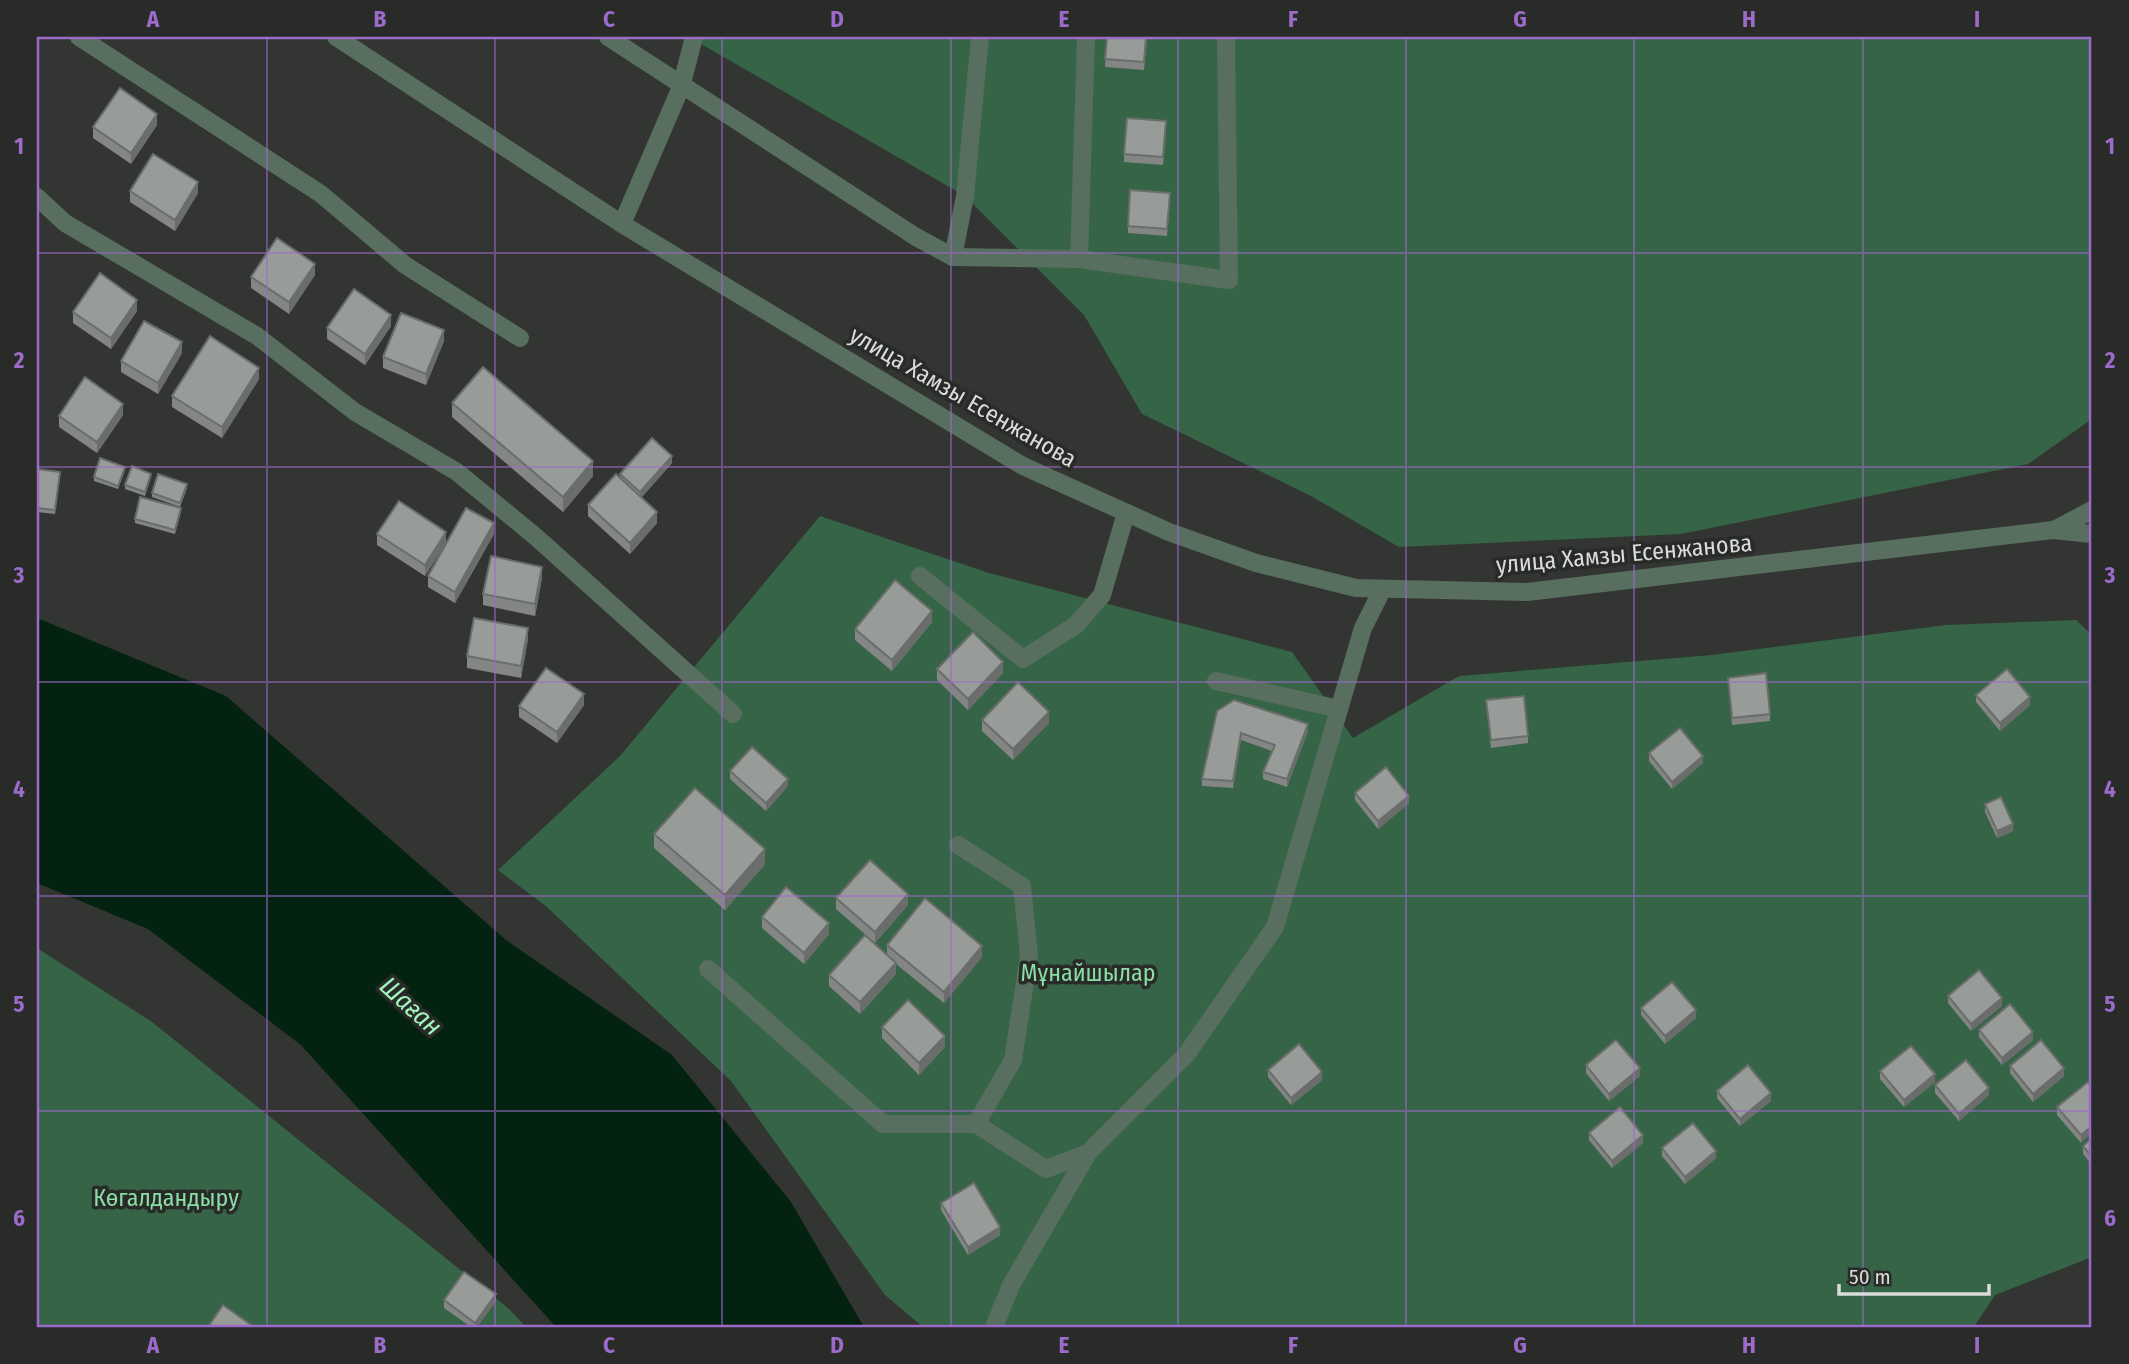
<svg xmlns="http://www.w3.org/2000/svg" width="2129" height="1364" font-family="'Fira Sans Condensed',sans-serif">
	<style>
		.green { fill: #366446 }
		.water { fill: #042210 }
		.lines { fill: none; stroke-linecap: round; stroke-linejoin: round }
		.minor { stroke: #586f5f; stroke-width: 18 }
		.wall { fill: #838684 }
		.shaded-wall { fill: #6a6d6b }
		.building { fill: #989c99; stroke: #6a6d6b; stroke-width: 2 }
		.grid { fill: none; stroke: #9c6ac9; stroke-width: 2; stroke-opacity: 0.55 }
		.labels { text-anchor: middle; stroke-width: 7; stroke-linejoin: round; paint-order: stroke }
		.street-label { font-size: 24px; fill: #dadcdb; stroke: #282b28 }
		.park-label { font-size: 24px; fill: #89dda5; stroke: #282b28 }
		.water-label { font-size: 26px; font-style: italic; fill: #a1f5bc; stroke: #282b28 }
		.neatline { fill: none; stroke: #9c6ac9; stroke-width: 2.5 }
		.grid-label { font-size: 23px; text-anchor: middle; font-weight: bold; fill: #9c6ac9 }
	</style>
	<rect width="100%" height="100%" fill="#323532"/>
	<g class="green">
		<polygon points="689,37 2092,37 2092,419 2028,464 1681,534 1399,547 1309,495 1142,414 1084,315 965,196"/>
		<polygon points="820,516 989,573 1292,652 1353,738 1459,676 1712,655 1946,625 2076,620 2092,635 2092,1257 1995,1295 1974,1327 923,1327 885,1295 731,1081 547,907 498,870 620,756"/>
		<polygon points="37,948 152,1022 509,1309 526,1327 37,1327"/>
	</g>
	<polygon class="water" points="37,618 226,696 506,940 672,1055 791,1202 864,1327 556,1327 301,1045 148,929 37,883"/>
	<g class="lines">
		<g class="minor">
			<polyline points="79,37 321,194 405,265 520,338"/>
			<polyline points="336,37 622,224 1023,466 1169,532 1256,563 1356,588 1527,592 2053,530 2092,534"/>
			<polyline points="608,37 916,237 953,257 965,196 980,37"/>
			<polyline points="37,197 65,223 257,336 355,412 457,472 536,537 733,714"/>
			<polyline points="622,224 681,87 694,37"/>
			<polyline points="953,257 1079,259 1229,280 1226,37"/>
			<polyline points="1079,259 1086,37"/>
			<polyline points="2056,529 2092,510"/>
			<polyline points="920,576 1023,659 1076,625 1102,595 1126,513"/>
			<polyline points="1216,681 1339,709"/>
			<polyline points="958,845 1022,886 1029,956 1013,1060 976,1124"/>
			<polyline points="708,969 883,1124 976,1124 1046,1169 1088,1153 1186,1055 1275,927 1363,628 1382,590"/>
			<polyline points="994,1327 1011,1285 1088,1153"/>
		</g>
	</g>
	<g class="wall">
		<polygon points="1107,37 1147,37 1144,70 1105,67"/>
		<polygon points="157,125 131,164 93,138 93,127"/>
		<polygon points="1166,128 1163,165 1124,162 1124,154"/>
		<polygon points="130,191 198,193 175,231 130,202"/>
		<polygon points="1170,200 1167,236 1128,233 1128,226"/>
		<polygon points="315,275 289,314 251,288 251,277"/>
		<polygon points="137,311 111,349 73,323 73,312"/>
		<polygon points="391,326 365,365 327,339 327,328"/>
		<polygon points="444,341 426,385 383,368 383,357"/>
		<polygon points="182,353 158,394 121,372 121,361"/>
		<polygon points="259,379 222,438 172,407 172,396"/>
		<polygon points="452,403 593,476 563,512 452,417"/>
		<polygon points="123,415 97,453 59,427 59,416"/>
		<polygon points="672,463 641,498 657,523 630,554 588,516 588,505 620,478 620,474"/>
		<polygon points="37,469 60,472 55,514 37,512"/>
		<polygon points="125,470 118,489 94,481 94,477"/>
		<polygon points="151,477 145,496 125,489 125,485"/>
		<polygon points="187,488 180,507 152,497 152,493"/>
		<polygon points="181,512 175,534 135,523 135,519"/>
		<polygon points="377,534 446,543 425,576 377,545"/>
		<polygon points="494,534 455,603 428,587 428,576"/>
		<polygon points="542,578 535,616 483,605 483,594"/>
		<polygon points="932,622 892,671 855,640 855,629"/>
		<polygon points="528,639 521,678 467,668 467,656"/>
		<polygon points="937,669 1003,673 968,710 937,680"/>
		<polygon points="1728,678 1770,714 1770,721 1732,725"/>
		<polygon points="1976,695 2030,705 2000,731 1976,702"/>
		<polygon points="1486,700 1528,736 1528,743 1491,748"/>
		<polygon points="584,705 557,743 519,717 519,706"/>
		<polygon points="1217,711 1308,731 1287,787 1263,779 1263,772 1272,751 1241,740 1233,788 1202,786 1202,779"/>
		<polygon points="982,720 1049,723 1013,760 982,731"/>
		<polygon points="1649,753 1703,763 1672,789 1649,761"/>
		<polygon points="730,771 788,786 766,811 730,779"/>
		<polygon points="1355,793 1409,803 1378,829 1355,800"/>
		<polygon points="1985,804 2013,831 1997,838 1985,812"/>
		<polygon points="654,834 765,864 725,910 654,848"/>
		<polygon points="836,898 908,905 875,943 836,909"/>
		<polygon points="762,917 829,934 804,964 762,928"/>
		<polygon points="887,945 982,957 944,1003 896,964 896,974 860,1014 829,986 829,975 887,955"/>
		<polygon points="1948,996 2002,1006 1971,1031 1948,1003"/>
		<polygon points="1641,1008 1696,1018 1665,1044 1641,1015"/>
		<polygon points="882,1027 945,1047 919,1075 882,1038"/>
		<polygon points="1979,1030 2033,1040 2002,1065 1979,1037"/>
		<polygon points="1586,1065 1640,1076 1609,1101 1586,1073"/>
		<polygon points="2010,1066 2064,1076 2033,1102 2010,1073"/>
		<polygon points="1268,1070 1322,1080 1291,1105 1268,1077"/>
		<polygon points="1880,1071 1935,1082 1904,1107 1880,1079"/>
		<polygon points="2088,1082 2081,1143 2057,1115 2057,1107"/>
		<polygon points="1935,1085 1989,1095 1959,1121 1935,1093"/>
		<polygon points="1717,1091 1771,1101 1740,1126 1717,1098"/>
		<polygon points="1589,1133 1643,1143 1612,1168 1589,1140"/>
		<polygon points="2092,1138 2092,1165 2083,1154 2083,1146"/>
		<polygon points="1662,1148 1716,1158 1685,1184 1662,1156"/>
		<polygon points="941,1203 1000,1235 968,1255 941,1210"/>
		<polygon points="444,1300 496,1301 477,1327 471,1327 444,1308"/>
	</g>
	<g class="shaded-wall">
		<polygon points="157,114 157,125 131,164 131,153"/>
		<polygon points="198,182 198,193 175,231 175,220"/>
		<polygon points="315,264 315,275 289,314 289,302"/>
		<polygon points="137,300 137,311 111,349 111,338"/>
		<polygon points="391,315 391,326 365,365 365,354"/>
		<polygon points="444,330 444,341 426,385 426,374"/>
		<polygon points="182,342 182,353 158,394 158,383"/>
		<polygon points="259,368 259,379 222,438 222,427"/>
		<polygon points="123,404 123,415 97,453 97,442"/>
		<polygon points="672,456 672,463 640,499 640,492"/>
		<polygon points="593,461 593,476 563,512 563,497"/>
		<polygon points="657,512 657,523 630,554 630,543"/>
		<polygon points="494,523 494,534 455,603 455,592"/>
		<polygon points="446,532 446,543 425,576 425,565"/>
		<polygon points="542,567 542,578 535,616 535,604"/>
		<polygon points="932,611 932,622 892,671 892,660"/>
		<polygon points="528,628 528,639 521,678 521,666"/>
		<polygon points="1003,662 1003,673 968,710 968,699"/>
		<polygon points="584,694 584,705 557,743 557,732"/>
		<polygon points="2030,697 2030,705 2000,731 2000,723"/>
		<polygon points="1049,712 1049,723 1013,760 1013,749"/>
		<polygon points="1308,724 1308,731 1287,787 1287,779"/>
		<polygon points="1241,733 1241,740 1233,788 1233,781"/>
		<polygon points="1703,756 1703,763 1672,789 1672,782"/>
		<polygon points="788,779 788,786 766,811 766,803"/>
		<polygon points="1409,796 1409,803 1378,829 1378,821"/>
		<polygon points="2013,824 2013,831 1997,838 1997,831"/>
		<polygon points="765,849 765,864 725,910 725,895"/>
		<polygon points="908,894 908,905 875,943 875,932"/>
		<polygon points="829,923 829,934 804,964 804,953"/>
		<polygon points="982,946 982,957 944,1003 944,992"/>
		<polygon points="896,963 896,974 860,1014 860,1002"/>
		<polygon points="2002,998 2002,1006 1971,1031 1971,1024"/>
		<polygon points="1696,1010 1696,1018 1665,1044 1665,1036"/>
		<polygon points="2033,1032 2033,1040 2002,1065 2002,1058"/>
		<polygon points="945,1036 945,1047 919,1075 919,1063"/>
		<polygon points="1640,1068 1640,1076 1609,1101 1609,1094"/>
		<polygon points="2064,1068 2064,1076 2033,1102 2033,1094"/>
		<polygon points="1322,1072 1322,1080 1291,1105 1291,1098"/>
		<polygon points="1935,1074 1935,1082 1904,1107 1904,1100"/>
		<polygon points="1989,1088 1989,1095 1959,1121 1959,1114"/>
		<polygon points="1771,1093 1771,1101 1740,1126 1740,1119"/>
		<polygon points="2092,1126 2092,1133 2081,1143 2081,1135"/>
		<polygon points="1643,1135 1643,1143 1612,1168 1612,1161"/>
		<polygon points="1716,1151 1716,1158 1685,1184 1685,1177"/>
		<polygon points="1000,1227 1000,1235 968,1255 968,1247"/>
		<polygon points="496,1294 496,1301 477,1327 475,1327 475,1323"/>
	</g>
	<g class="building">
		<polygon points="1107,37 1146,37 1144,62 1105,59"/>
		<polygon points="120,88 157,114 131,153 93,127"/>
		<polygon points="1127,118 1166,121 1163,157 1124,154"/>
		<polygon points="153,154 198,182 175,220 130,191"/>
		<polygon points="1130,190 1170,193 1167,229 1128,226"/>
		<polygon points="277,238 315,264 289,302 251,277"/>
		<polygon points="100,273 137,300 111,338 73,312"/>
		<polygon points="354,289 391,315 365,354 327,328"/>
		<polygon points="401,313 444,330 426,374 383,357"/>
		<polygon points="144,321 182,342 158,383 121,361"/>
		<polygon points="210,336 259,368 222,427 172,396"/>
		<polygon points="483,367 593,461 563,497 452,403"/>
		<polygon points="85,377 123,404 97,442 59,416"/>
		<polygon points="652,438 672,456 640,492 620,474"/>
		<polygon points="100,458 125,467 118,486 94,477"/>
		<polygon points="132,466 151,474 145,492 125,485"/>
		<polygon points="37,469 60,472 55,510 37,508"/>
		<polygon points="158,474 187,484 180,503 152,493"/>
		<polygon points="616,474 657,512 630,543 588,505"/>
		<polygon points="140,497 181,508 175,530 135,519"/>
		<polygon points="399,501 446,532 425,565 377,534"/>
		<polygon points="466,508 494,523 455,592 428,576"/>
		<polygon points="491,556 542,567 535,604 483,594"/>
		<polygon points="895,580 932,611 892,660 855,629"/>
		<polygon points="474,618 528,628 521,666 467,656"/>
		<polygon points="973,632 1003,662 968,699 937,669"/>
		<polygon points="546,668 584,694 557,732 519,706"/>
		<polygon points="2007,669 2030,697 2000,723 1976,695"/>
		<polygon points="1766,673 1770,714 1732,718 1728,678"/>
		<polygon points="1018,682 1049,712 1013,749 982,720"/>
		<polygon points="1524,696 1528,736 1491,740 1486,700"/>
		<polygon points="1234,700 1308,724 1287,779 1263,772 1275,745 1241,733 1233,781 1202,779 1217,711"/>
		<polygon points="1680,728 1703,756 1672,782 1649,753"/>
		<polygon points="752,747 788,779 766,803 730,771"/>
		<polygon points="1386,767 1409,796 1378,821 1355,793"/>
		<polygon points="695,788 765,849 725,895 654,834"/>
		<polygon points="2001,797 2013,824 1997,831 1985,804"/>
		<polygon points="870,860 908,894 875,932 836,898"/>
		<polygon points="786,887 829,923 804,953 762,917"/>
		<polygon points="925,898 982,946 944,992 887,945"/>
		<polygon points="865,935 896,963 860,1002 829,975"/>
		<polygon points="1979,970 2002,998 1971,1024 1948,996"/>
		<polygon points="1672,982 1696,1010 1665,1036 1641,1008"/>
		<polygon points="908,1000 945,1036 919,1063 882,1027"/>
		<polygon points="2010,1004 2033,1032 2002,1058 1979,1030"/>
		<polygon points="1616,1040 1640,1068 1609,1094 1586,1065"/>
		<polygon points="2041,1040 2064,1068 2033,1094 2010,1066"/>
		<polygon points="1299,1044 1322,1072 1291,1098 1268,1070"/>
		<polygon points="1911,1046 1935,1074 1904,1100 1880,1071"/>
		<polygon points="1966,1060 1989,1088 1959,1114 1935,1085"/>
		<polygon points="1748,1065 1771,1093 1740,1119 1717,1091"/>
		<polygon points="2088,1082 2092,1086 2092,1126 2081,1135 2057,1107"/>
		<polygon points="1620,1107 1643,1135 1612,1161 1589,1133"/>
		<polygon points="1693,1123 1716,1151 1685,1177 1662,1148"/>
		<polygon points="2092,1138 2092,1157 2083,1146"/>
		<polygon points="974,1183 1000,1227 968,1247 941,1203"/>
		<polygon points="464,1272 496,1294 475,1323 444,1300"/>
		<polygon points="223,1305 254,1327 208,1327"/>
	</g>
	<path class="grid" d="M 267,37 L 267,1327M 495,37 L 495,1327M 722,37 L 722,1327M 951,37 L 951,1327M 1178,37 L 1178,1327M 1406,37 L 1406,1327M 1634,37 L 1634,1327M 1863,37 L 1863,1327M 37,253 L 2092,253M 37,467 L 2092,467M 37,682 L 2092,682M 37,896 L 2092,896M 37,1111 L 2092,1111"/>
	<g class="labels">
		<g class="street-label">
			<text transform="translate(963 397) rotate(30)" y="8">улица Хамзы Есенжанова</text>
			<text transform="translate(1624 554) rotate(-5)" y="8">улица Хамзы Есенжанова</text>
		</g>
		<g class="park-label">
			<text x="1088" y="981">Мұнайшылар</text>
			<text x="166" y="1206">Көгалдандыру</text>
		</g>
		<g class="water-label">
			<text transform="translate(411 1006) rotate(42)" y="9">Шаған</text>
		</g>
	</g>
	<rect width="2129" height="1364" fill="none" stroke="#282b28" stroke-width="77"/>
	<path d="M1839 1284v10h150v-10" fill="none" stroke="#dadcdb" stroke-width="3.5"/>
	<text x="1849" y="1284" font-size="21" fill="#dadcdb" stroke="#282b28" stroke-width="5" paint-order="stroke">50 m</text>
	<rect x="38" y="38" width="2052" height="1288" class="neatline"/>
	<g class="grid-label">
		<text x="153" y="27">A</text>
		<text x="380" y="27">B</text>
		<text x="609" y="27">C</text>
		<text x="837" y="27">D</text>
		<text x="1064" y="27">E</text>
		<text x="1293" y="27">F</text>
		<text x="1520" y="27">G</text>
		<text x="1749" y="27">H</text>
		<text x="1977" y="27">I</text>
		<text x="19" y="154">1</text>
		<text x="2110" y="154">1</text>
		<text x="19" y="368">2</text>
		<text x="2110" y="368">2</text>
		<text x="19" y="583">3</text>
		<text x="2110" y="583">3</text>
		<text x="19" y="797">4</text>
		<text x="2110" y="797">4</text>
		<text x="19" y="1012">5</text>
		<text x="2110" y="1012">5</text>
		<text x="19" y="1226">6</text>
		<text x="2110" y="1226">6</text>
		<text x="153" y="1353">A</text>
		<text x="380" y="1353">B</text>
		<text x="609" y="1353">C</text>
		<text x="837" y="1353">D</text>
		<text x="1064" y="1353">E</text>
		<text x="1293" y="1353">F</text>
		<text x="1520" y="1353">G</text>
		<text x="1749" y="1353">H</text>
		<text x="1977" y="1353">I</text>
	</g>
</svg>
